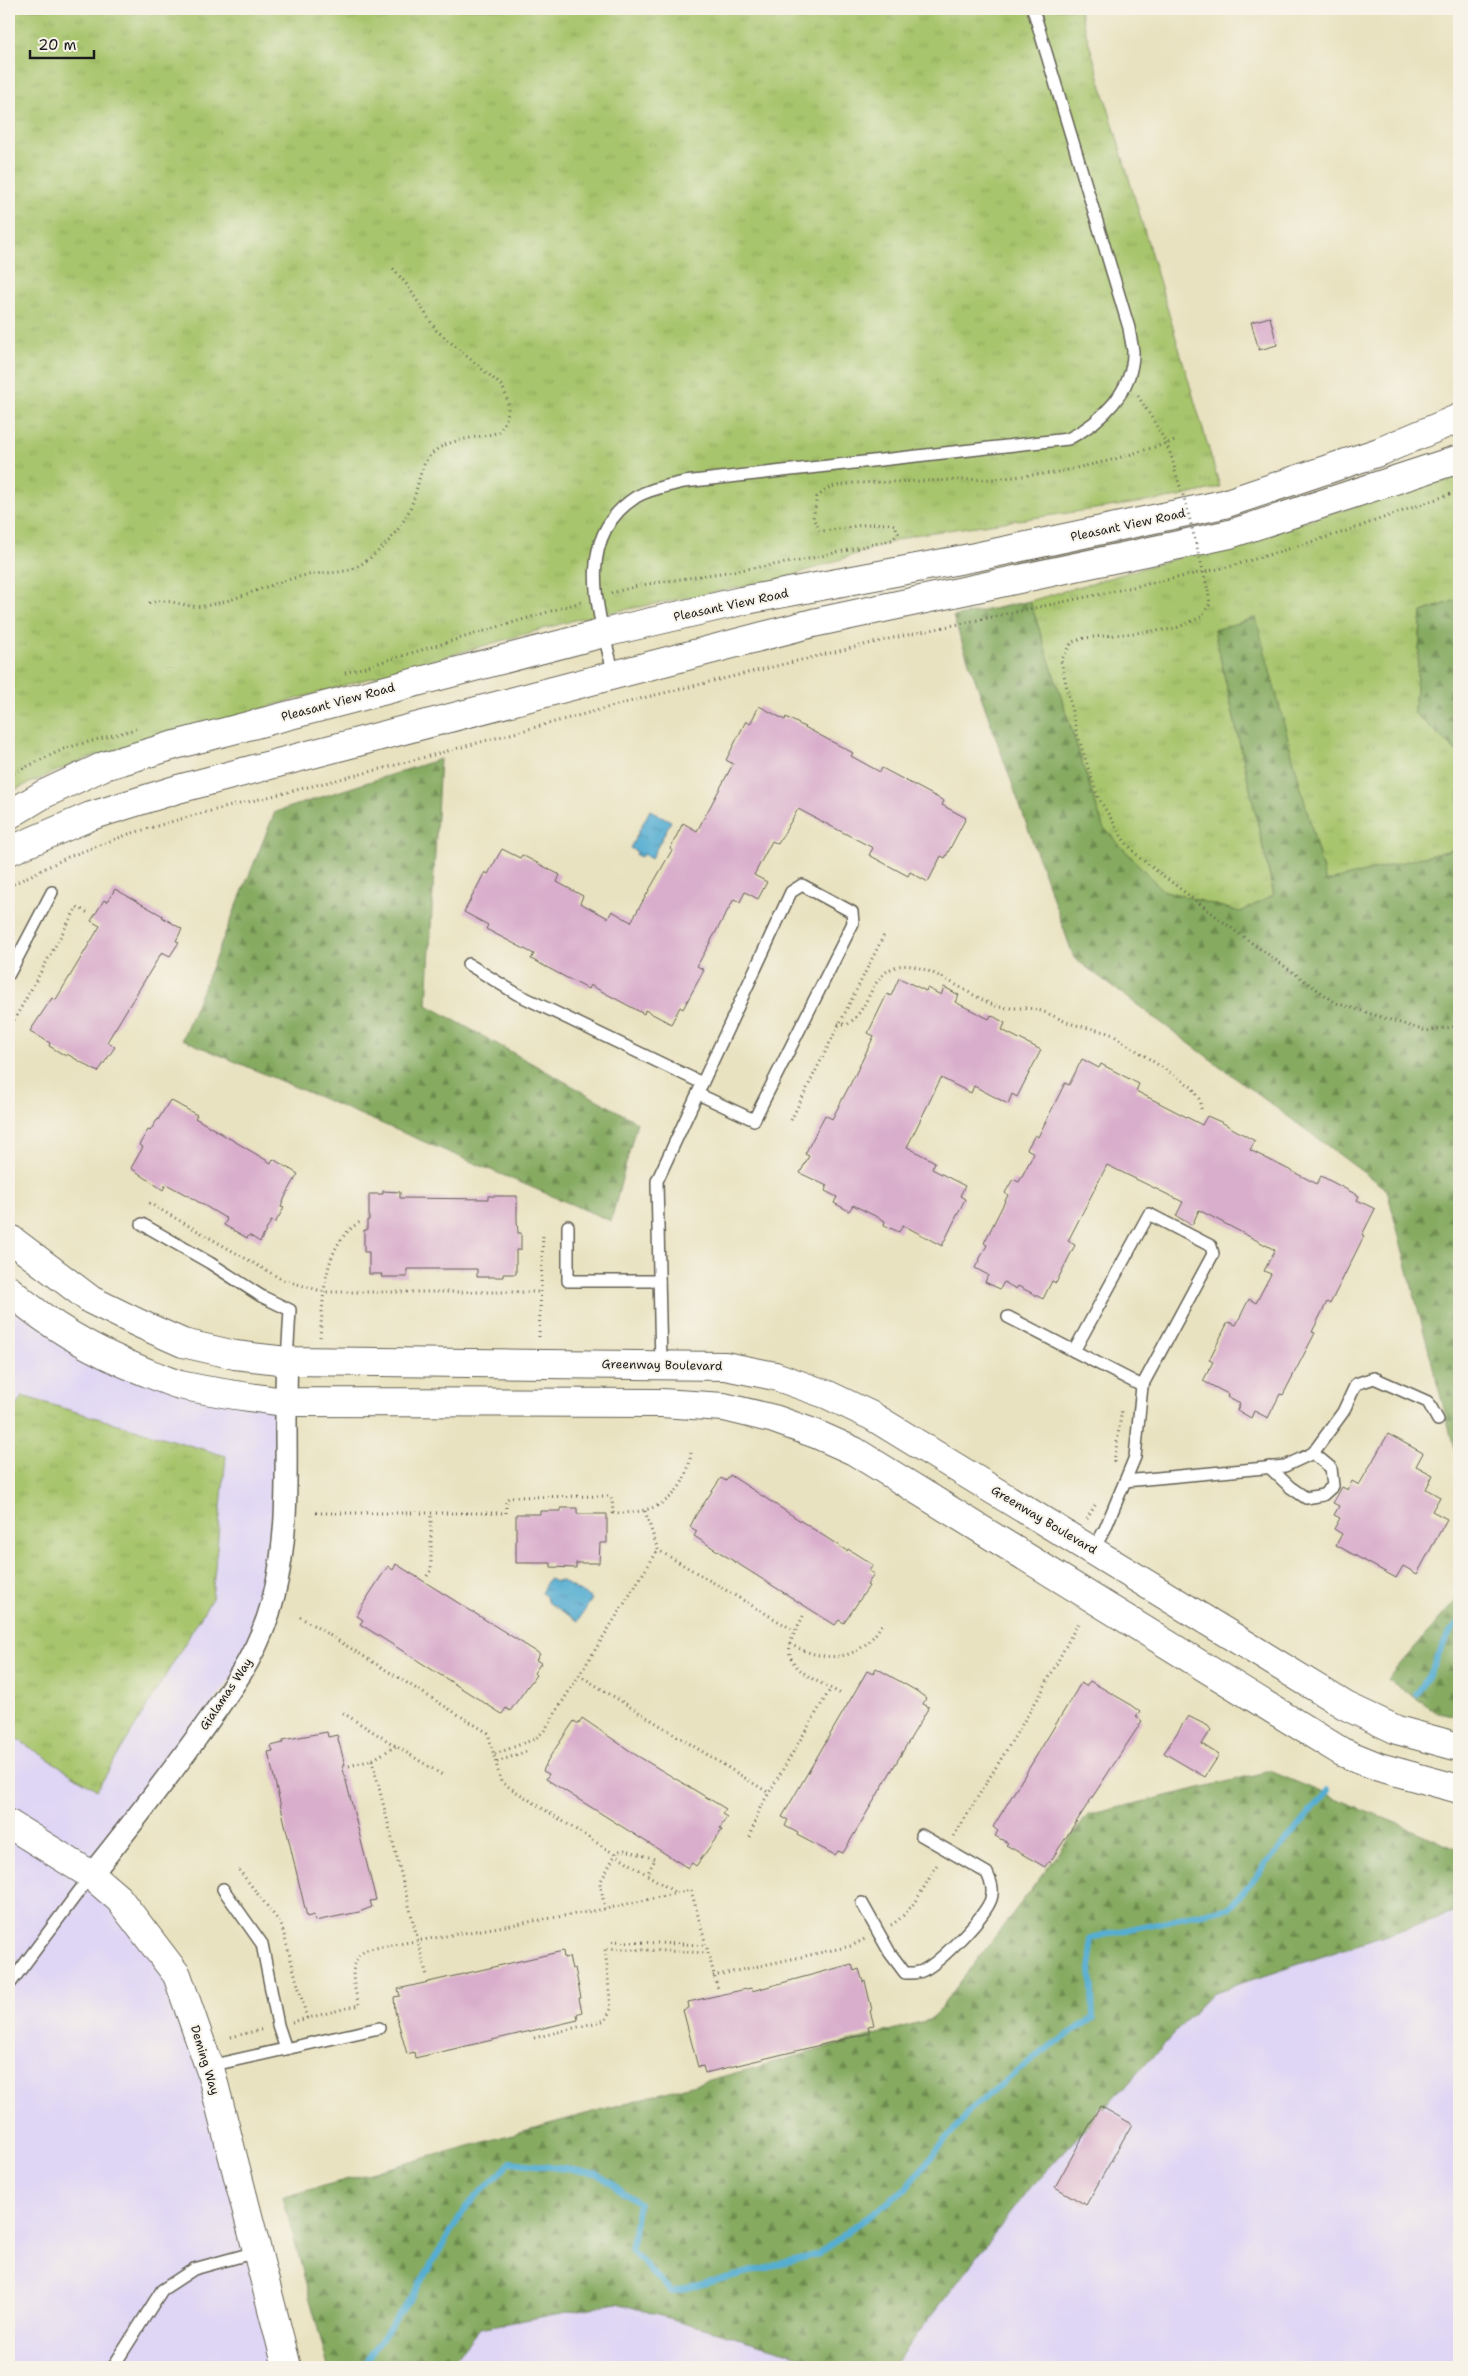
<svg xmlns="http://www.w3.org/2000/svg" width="1468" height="2376" font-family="'Shantell Sans',sans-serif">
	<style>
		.built { fill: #dfd5f5 }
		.grass { fill: url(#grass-tufts); stroke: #627044 }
		.forest { fill: url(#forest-firs); stroke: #50633e }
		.water { fill: url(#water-ripples); stroke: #386477 }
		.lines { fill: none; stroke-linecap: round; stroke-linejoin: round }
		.stream { stroke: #55add2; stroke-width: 6 }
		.building { fill: #d9aecc }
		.service-casing { stroke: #646155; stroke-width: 14 }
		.minor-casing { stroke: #646155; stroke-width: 24 }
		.tertiary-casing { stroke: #646155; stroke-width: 30 }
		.secondary-casing { stroke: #646155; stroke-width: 30 }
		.path { stroke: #646155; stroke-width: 3; stroke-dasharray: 1 4; stroke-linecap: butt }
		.service { stroke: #fff; stroke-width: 11 }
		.minor { stroke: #fff; stroke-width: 21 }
		.tertiary { stroke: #fff; stroke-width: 28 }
		.secondary { stroke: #fff; stroke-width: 28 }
		.path-bridge { stroke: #646155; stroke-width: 3; stroke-dasharray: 1 4; stroke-linecap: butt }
		.labels { text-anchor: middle; stroke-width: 4; stroke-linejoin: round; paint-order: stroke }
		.street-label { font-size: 12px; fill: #1c1c1c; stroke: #f7f3e8 }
	</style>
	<defs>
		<pattern id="grass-tufts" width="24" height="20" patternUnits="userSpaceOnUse" patternTransform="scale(1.25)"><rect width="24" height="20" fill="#a7c56c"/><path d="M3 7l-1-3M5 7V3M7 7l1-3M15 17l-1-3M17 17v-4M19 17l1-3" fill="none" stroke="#8fa95d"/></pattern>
		<pattern id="forest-firs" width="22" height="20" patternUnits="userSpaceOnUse" patternTransform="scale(1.25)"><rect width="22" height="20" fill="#85aa60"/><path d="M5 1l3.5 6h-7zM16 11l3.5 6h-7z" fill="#6c8a4e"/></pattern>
		<pattern id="water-ripples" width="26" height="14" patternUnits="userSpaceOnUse" patternTransform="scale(1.25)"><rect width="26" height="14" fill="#55add2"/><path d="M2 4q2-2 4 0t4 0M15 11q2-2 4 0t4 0" fill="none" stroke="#468caa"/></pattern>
	</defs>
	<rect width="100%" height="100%" fill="#f7f3e8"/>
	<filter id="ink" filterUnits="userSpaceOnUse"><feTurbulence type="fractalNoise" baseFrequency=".02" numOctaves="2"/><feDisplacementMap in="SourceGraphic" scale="10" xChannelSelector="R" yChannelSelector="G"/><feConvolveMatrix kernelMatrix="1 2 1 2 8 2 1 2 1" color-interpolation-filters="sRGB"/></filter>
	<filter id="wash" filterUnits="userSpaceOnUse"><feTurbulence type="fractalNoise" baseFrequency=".0096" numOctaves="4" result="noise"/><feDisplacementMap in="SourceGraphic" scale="20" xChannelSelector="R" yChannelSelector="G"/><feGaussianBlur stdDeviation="1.12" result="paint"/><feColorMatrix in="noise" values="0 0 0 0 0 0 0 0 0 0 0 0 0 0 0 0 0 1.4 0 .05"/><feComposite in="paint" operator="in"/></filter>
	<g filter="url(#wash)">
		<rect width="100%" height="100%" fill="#e9e2c0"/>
		<g class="built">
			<polygon points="9,1290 123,1363 285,1402 285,1484 262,1635 91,1875 177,1975 287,2367 9,2367"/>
			<polygon points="1459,1911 1459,2367 892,2367 1031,2187 1212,1992"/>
			<polygon points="617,2303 837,2367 448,2367 480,2328"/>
		</g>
		<g class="grass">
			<polygon points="9,9 1079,9 1220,487 1179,497 913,535 782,579 578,619 85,759 9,792"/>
			<polygon points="1459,476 1459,599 1422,612 1414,713 1459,753 1459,848 1326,882 1255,618 1214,630 1274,896 1240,912 1162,890 1103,827 1030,601"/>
			<polygon points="22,1396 226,1456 212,1598 97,1790 9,1734 9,1419"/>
		</g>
		<g class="forest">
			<polygon points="1459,599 1459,753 1414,713 1422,612"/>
			<polygon points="1030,601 1103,827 1162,890 1240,912 1274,895 1214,630 1256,618 1326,882 1459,848 1459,1467 1387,1190 1074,958 953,617"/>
			<polygon points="440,759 427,1005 637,1122 611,1221 182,1039 275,812"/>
			<polygon points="1459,1597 1459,1716 1437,1712 1387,1679"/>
			<polygon points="1270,1771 1459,1849 1459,1911 1212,1993 1031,2187 892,2367 837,2367 617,2303 480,2328 448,2367 328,2367 283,2197 932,2019 1088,1815"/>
		</g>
		<g class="water">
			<polygon points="650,810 671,821 651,859 643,854 641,857 636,855 637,852 630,848"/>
			<polygon points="549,1578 554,1582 562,1581 592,1599 578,1621 549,1603 545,1595 541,1593"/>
		</g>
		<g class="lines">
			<g class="stream">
				<path d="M 1416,1694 C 1435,1673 1439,1642 1459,1622"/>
				<polyline points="362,2367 414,2293 465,2208 511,2162 596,2173 639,2203 631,2250 672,2292 818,2254 906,2189 970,2110 1035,2057 1093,2018 1090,1938 1230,1907 1328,1791"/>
			</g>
		</g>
		<g id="blocks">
			<g class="building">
				<polygon points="1270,317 1277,345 1259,350 1251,322"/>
				<polygon points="759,706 785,720 786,717 853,753 851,756 880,772 882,768 944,801 942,805 966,818 945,858 941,856 928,882 910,872 908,876 869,855 873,848 798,809 778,844 772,841 754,875 767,882 758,899 745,892 740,902 734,899 697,966 704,970 683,1009 680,1007 671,1024 645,1010 644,1014 590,985 588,989 531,959 534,954 486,929 488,925 464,912 485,872 488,874 502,849 520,858 522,855 560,875 557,882 583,896 580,903 608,918 612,911 631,922 672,850 670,849 683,823 697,831 733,764 726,760 746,721 750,724"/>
				<polygon points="115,889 163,916 162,917 182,929 176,941 179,942 170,956 162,952 107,1042 115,1047 98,1072 67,1054 66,1056 49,1046 50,1043 30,1031 52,998 55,1001 100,926 91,921 104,900 107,902"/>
				<polygon points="899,978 926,991 927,988 941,995 944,987 959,995 955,1002 989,1019 991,1015 1005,1023 1002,1030 1041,1050 1017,1097 1012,1094 1008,1104 974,1086 971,1093 941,1078 907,1147 935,1162 932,1169 965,1186 960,1196 965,1199 942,1246 903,1225 899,1232 884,1225 885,1221 853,1205 849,1211 834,1203 837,1197 825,1191 827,1186 800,1173 809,1156 805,1154 825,1115 832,1119 854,1077 874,1036 868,1033 887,994 891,996"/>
				<polygon points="1082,1059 1099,1068 1101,1064 1139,1084 1136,1091 1202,1125 1207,1116 1221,1122 1255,1141 1250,1150 1317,1184 1321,1176 1359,1196 1357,1200 1375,1209 1362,1235 1364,1236 1330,1304 1327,1302 1312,1332 1315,1333 1283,1395 1280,1394 1268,1418 1254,1411 1251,1418 1237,1410 1240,1404 1227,1397 1228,1394 1203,1381 1213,1362 1209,1360 1228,1322 1236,1325 1249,1299 1256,1303 1271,1274 1264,1271 1275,1250 1199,1210 1192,1225 1176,1216 1183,1202 1107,1165 1068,1241 1075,1245 1056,1283 1052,1281 1043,1299 1018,1286 1016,1289 1004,1282 1000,1289 985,1282 988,1275 975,1268 987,1245 984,1243 1008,1195 1005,1193 1013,1179 1019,1182 1034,1153 1027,1149 1035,1135 1038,1137 1065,1083 1069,1085"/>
				<polygon points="170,1100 197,1115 195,1118 239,1144 271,1163 273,1159 298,1174 286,1195 281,1207 284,1208 275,1223 271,1221 260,1242 249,1235 247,1238 224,1225 227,1219 190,1197 166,1184 163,1190 131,1168 143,1147 139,1145 148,1130 150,1131 157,1120 158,1120"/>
				<polygon points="383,1191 400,1192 400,1198 488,1199 488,1196 517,1196 517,1220 518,1233 521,1233 521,1250 516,1250 516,1274 503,1274 503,1277 477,1277 477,1269 407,1269 407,1277 381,1277 382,1274 369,1274 369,1252 364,1252 364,1230 367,1230 367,1220 369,1220 369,1194 383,1194"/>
				<polygon points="1388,1434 1423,1453 1416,1466 1433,1475 1426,1489 1440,1497 1432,1511 1447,1519 1417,1574 1403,1566 1396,1578 1336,1545 1342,1534 1334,1529 1340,1518 1334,1515 1339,1506 1333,1503 1342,1487 1348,1490 1352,1481 1359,1485"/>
				<polygon points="730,1475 847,1551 848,1549 873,1565 869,1571 874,1574 867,1585 869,1586 844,1623 839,1620 835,1625 694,1536 697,1531 690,1527 696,1515 721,1478 726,1481"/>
				<polygon points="561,1508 577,1508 577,1514 607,1514 607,1543 600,1543 599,1563 576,1563 576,1568 551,1567 551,1563 516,1563 516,1514 540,1514 540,1511 561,1511"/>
				<polygon points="396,1564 540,1654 536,1660 541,1663 534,1673 536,1675 510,1711 506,1708 502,1714 360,1624 363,1620 357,1616 363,1604 388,1566 393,1570"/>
				<polygon points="876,1668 915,1690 926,1698 923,1704 929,1707 843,1853 838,1851 835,1855 797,1835 798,1833 785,1826 788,1820 782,1817 867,1671 873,1674"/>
				<polygon points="1090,1681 1128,1703 1140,1712 1136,1717 1142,1721 1050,1862 1048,1862 1045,1867 1006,1845 1008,1843 995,1836 998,1831 993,1827 1081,1683 1086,1686"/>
				<polygon points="1188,1716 1208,1726 1211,1730 1202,1744 1219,1755 1205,1777 1164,1753"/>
				<polygon points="582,1718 636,1755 726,1809 722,1814 727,1817 720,1828 722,1830 696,1866 692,1863 688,1868 546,1779 549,1774 543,1771 549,1758 574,1721 579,1724"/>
				<polygon points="327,1732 328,1737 337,1735 345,1765 342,1765 376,1900 370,1901 372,1907 359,1912 315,1921 314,1915 307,1917 268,1752 273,1751 271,1746 283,1743 283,1740"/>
				<polygon points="563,1951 564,1958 569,1957 572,1969 575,1968 581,1998 579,1998 582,2012 577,2014 578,2020 415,2058 414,2052 407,2054 395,2011 394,1997 400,1996 398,1989"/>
				<polygon points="852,1964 854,1971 859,1969 863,1982 865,1981 872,2010 870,2011 874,2025 868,2026 870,2033 705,2073 703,2066 698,2067 683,2010 689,2008 688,2002 751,1988 752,1991"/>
				<polygon points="1100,2106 1132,2124 1086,2205 1055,2187"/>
			</g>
		</g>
	</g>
	<g filter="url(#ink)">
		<use href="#blocks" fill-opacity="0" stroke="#646155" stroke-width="1"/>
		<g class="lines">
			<g class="service-casing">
				<g id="service">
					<path d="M 614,674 C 599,615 572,538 636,497 C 651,488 668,486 684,482 L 1068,439 C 1100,423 1134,391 1133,351 C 1132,344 1130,336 1129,328 L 1033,9"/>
					<polyline points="468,964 517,994 702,1083"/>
					<polyline points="9,974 52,892"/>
					<polyline points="142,1224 210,1263 261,1296 290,1310 287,1361"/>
					<polyline points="568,1226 568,1281 659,1281"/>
					<polyline points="1008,1317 1142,1386 1135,1457 1105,1529 1093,1550"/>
					<polyline points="1074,1351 1149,1214 1211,1246 1213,1254 1142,1386"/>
					<polyline points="661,1364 657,1181 791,892 802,885 852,912 853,923 754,1120 698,1094"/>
					<polyline points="1269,1467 1290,1487 1306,1498 1323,1495 1333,1486 1331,1468 1313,1453"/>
					<polyline points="1125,1481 1285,1466 1313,1453 1343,1412 1356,1384 1374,1378 1428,1402 1438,1420"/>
					<polyline points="223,1889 262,1944 278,2025 286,2049"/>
					<path d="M 862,1903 L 890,1953 L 905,1973 C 912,1973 917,1974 924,1970 C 941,1961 985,1917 991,1899 C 994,1889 991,1882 987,1873 L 921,1835"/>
					<polyline points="9,1985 91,1875"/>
					<polyline points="209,2066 379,2028"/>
					<polyline points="113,2367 162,2290 194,2269 256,2252"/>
				</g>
			</g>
			<g class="minor-casing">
				<path id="minor" d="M 91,1875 C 127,1830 163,1784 197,1737 C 231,1689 260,1654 274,1595 C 293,1520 283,1438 287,1361"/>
			</g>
			<g class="tertiary-casing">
				<g id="tertiary">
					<polyline points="9,1238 91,1300 138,1323 183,1343 235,1355 287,1361 725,1366 775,1376 828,1395 872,1416 1346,1706 1397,1730 1459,1747"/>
					<path d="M 9,1290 C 50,1327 97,1353 148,1373 C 159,1377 169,1382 180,1385 C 215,1393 250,1397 285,1402 L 661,1403 L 724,1407 L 774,1419 L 816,1434 L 854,1451 L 1342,1752 L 1379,1767 L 1459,1789"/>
					<polyline points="9,1824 91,1875 119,1899 177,1975 211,2072 287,2367"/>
				</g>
			</g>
			<g class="secondary-casing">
				<g id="secondary">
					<polyline points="9,815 44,794 104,766 175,745 604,633 741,601 975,557 1224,504 1379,452 1459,418"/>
					<polyline points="9,851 91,816 178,789 813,623 1230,534 1459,459"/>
				</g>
			</g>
			<g class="path">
				<path d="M 1138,396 C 1152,419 1171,445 1175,471"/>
				<polyline points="1208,590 1210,604 1201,617 1174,629 1084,638 1072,642 1061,661 1076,730 1098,797 1125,842 1140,858 1238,933 1336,1003 1426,1031 1459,1026"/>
				<path d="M 611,593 L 641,585 L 799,561 L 892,540 L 898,533 L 895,525 C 869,520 846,530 820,531 L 813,518 L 817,497 L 830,487 L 854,483 L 993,479 L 1053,473 L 1108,461 L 1175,441"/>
				<path d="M 149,603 C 170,596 183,609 204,606 C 242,600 276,579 314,574 C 329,572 344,574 358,566 C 382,552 402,529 412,504 C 419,487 419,463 434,452 C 451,437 478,439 499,432 C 510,416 511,404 502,386 L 436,330 L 407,285 L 392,267"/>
				<polyline points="345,673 581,602"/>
				<polyline points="9,775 66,748 136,729"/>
				<polyline points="9,886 68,857 129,834 195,815 381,769 647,697 893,638 1232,566 1344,532 1459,491"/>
				<path d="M 838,1024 L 848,1024 C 870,1009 869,977 895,967 C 922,957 970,997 996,1006 C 1009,1010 1024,1006 1038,1010 C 1049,1013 1059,1019 1069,1023 C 1084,1028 1099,1029 1113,1035 L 1192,1087 L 1199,1099 L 1202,1112"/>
				<polyline points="9,1029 77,907 90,914"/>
				<polyline points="791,1120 885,933"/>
				<polyline points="149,1203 283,1280 325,1292 540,1292"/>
				<path d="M 320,1337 C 324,1296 322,1245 360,1222"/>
				<polyline points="539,1337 543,1235"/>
				<polyline points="1114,1462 1122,1409"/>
				<polyline points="645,1511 658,1550 795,1631"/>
				<path d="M 316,1513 L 506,1513 L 506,1500 L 510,1497 L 609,1496 L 612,1499 L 613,1513 C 656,1514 685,1499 691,1453"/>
				<polyline points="1087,1519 1097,1502"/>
				<polyline points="427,1576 431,1570 431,1513"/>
				<path d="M 803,1616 C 799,1625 792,1635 790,1645 C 785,1671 823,1683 841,1694"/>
				<polyline points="300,1617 488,1733 501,1782 676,1893"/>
				<path d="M 790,1644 C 827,1664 860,1662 882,1624"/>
				<polyline points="579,1675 769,1793"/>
				<polyline points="343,1713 444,1776"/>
				<polyline points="495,1754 535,1739 544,1731 658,1550"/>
				<polyline points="372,1760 427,1976"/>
				<polyline points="497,1762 530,1750"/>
				<polyline points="349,1766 372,1760 396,1746"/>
				<polyline points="954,1836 1040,1695 1078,1623"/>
				<polyline points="750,1837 760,1808 831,1688"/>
				<polyline points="239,1870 281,1924 307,2018"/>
				<polyline points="605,1909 600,1883 617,1851 626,1850 655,1859 647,1875"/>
				<path d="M 891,1925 C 913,1912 925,1885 938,1863"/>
				<polyline points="612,1941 704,1945"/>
				<polyline points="713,1976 851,1946 865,1939"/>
				<path d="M 292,2022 L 359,2005 C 354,1986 345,1959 369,1949 L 605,1909 L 691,1890 L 718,1989"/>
				<polyline points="231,2037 264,2029"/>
				<polyline points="534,2038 606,2020 611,2009 605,1948 706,1953"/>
			</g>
			<use href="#service" class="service"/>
			<use href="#minor" class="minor"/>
			<use href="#tertiary" class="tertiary"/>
			<use href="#secondary" class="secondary"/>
			<polyline class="path-bridge" points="1175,471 1185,501 1208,590"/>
		</g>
	</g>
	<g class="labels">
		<g class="street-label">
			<text transform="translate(1128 525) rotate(-12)" y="4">Pleasant View Road</text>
			<text transform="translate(731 605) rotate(-12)" y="4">Pleasant View Road</text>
			<text transform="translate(338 702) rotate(-15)" y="4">Pleasant View Road</text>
			<text transform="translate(662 1365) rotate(1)" y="4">Greenway Boulevard</text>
			<text transform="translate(1044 1520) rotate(31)" y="4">Greenway Boulevard</text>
			<text transform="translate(226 1694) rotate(-56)" y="4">Gialamas Way</text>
			<text transform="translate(205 2060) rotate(73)" y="4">Deming Way</text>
		</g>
	</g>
	<rect width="1468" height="2376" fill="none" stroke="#f7f3e8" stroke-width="30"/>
	<path d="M30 50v8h64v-8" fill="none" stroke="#1c1c1c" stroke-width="2.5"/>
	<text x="38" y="50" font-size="15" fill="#1c1c1c" stroke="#f7f3e8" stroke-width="4" paint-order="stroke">20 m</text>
</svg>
